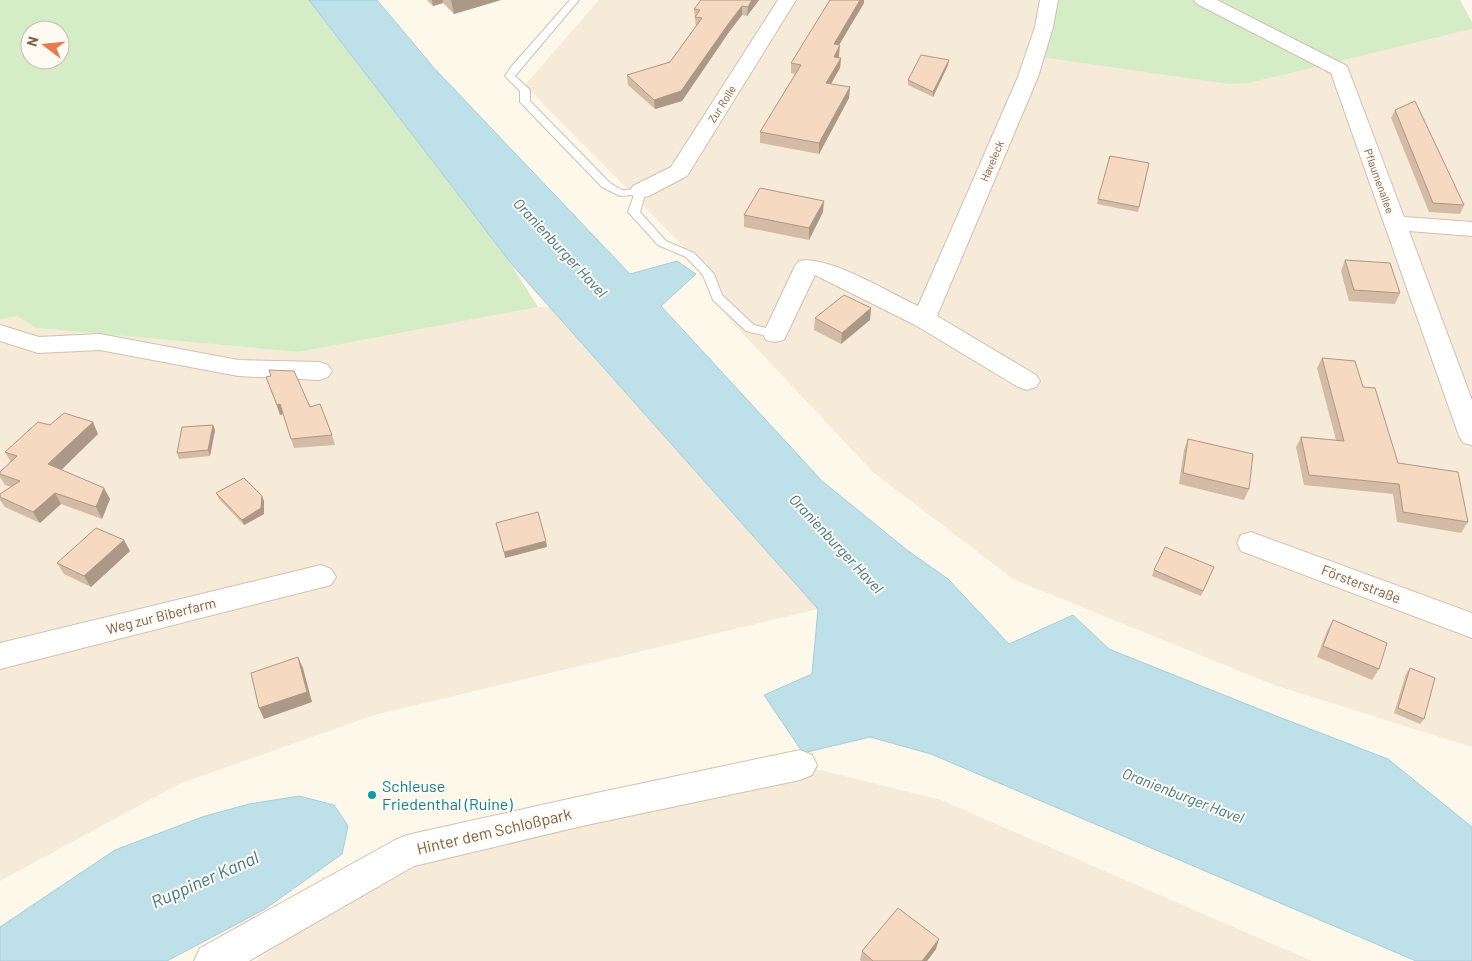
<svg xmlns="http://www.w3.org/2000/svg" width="1472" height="961" font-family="Barlow,sans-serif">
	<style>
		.residential { fill: #f6ead8 }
		.green { fill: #d4edc7; fill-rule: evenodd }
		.water { fill: #bde0e9; stroke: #a2cfdc }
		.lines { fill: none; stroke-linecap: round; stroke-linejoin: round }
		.lane-casing { stroke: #d2c0ae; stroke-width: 2 }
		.street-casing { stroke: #d2c0ae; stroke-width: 2 }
		.lane { fill: #fff; fill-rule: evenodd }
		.street { fill: #fff; fill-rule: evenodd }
		.wall { fill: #d3bba5 }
		.shaded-wall { fill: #ac9886 }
		.building { fill: #f5d9c0; stroke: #ac9886 }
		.culture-dot { fill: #0f9aa8; stroke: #fffbf2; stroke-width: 2 }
		.labels { text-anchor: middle; stroke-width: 4; stroke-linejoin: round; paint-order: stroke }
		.far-street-label { font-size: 11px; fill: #7b604b; stroke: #fffbf2 }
		.street-label { font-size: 14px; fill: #7b604b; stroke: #fffbf2 }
		.water-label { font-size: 15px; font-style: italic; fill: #407788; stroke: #fffbf2 }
		.near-culture-label { font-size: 16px; fill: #0d838f; stroke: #fffbf2; text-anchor: start }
		.near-street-label { font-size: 16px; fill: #7b604b; stroke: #fffbf2 }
		.near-water-label { font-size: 18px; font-style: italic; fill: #407788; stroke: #fffbf2 }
	</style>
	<rect width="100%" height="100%" fill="#fef8eb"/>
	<g class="residential">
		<polygon points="599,0 1057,0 1249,83 1472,29 1472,747 1274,685 1013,579 873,472 728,318 684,247 525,85"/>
		<polygon points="538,307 549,307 818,609 374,715 179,784 0,881 0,320 17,316 36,328 299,352"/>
		<polygon points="800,765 941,800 1312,961 256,961 407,851"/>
	</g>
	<g class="green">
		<path d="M 0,0 L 309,0 L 507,258 L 538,307 L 299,352 L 36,328 L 17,316 L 0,320 ZM 30,30 L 60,30 L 60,60 L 30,60 Z"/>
		<polygon points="1057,0 1460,0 1472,22 1472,29 1249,83 1229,84 1041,57"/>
	</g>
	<g class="water">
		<polygon points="309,0 377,0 434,68 630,274 677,261 696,274 661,306 822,481 907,550 948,579 1009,644 1073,615 1109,649 1279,717 1388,759 1472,827 1472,961 1416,961 931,754 870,737 803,753 764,695 812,674 818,609 514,267"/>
		<polygon points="299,796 334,805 348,826 342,854 265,909 167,961 0,961 0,927 115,850 202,817 249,804"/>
	</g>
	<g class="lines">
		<g class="lane-casing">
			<polygon id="lane" points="570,0 579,0 515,76 530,90 530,101 610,183 622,190 645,189 646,191 640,212 666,241 694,253 714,274 722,295 754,325 779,331 781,334 779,337 775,338 746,331 713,300 703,275 686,257 658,245 630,214 628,212 634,195 620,196 602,187 520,102 520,91 505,76 511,67"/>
		</g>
		<g class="street-casing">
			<g id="street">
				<polygon points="778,0 796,0 687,176 649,196 641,198 633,196 630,191 633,186 671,167"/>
				<path d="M 1040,0 L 1058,0 L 1053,27 L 1038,77 L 937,316 L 1036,375 L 1040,381 L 1036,387 L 1027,390 L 1018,387 L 915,325 L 815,275 L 784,340 L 775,342 L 766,340 L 763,334 L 795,266 L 799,261 C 827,254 890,293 918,306 L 1018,77 L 1035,27 Z"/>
				<polygon points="1194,0 1217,0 1347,66 1404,217 1472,222 1472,236 1409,231 1472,400 1472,445 1463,443 1459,436 1331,73 1197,4"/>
				<polygon points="0,325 39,337 100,334 238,360 319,362 328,365 332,371 328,377 319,380 238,376 100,350 38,353 0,341"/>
				<polygon points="1251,532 1472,613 1472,638 1241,551 1237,543 1241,535"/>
				<polygon points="321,565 331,569 336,577 331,585 0,669 0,643"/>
				<polygon points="800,750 812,755 817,765 812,775 800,780 582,826 414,866 249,961 194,961 200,948 395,840 407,835 582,796"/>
			</g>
		</g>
		<use href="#lane" class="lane"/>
		<use href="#street" class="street"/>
	</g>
	<g class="wall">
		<polygon points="427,0 501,0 454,14 443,3 433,6"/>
		<polygon points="759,0 747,16 742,15 729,32 682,101 655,109 628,85 627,75 670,62 696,27 694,9"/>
		<polygon points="864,3 839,45 839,56 838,58 841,58 840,68 831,84 850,87 849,98 819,154 760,143 760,132 795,74 791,73 791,63"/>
		<polygon points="948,65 933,97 908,85 908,80"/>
		<polygon points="1395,110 1464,205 1460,214 1429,212 1391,118"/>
		<polygon points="1110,156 1149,163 1138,212 1097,204"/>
		<polygon points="823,212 809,240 744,227 744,215"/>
		<polygon points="1345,260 1400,293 1395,304 1349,301 1341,271"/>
		<polygon points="871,308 870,320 841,344 814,330 815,318"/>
		<polygon points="1322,358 1363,387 1398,463 1468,522 1461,533 1397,522 1393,494 1304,485 1296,447 1301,437 1336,440 1317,368"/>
		<polygon points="266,377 310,407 332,435 335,445 294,448 283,414 280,415"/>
		<polygon points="50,425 98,434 61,470 110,499 102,519 61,504 40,523 5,507 0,500 0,494 11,487 5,485 0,477 0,472 11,462 5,452"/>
		<polygon points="213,425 215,430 210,456 179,459 177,453"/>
		<polygon points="1188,439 1249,489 1244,500 1179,484 1184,450"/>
		<polygon points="216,493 262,496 264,501 264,514 244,525 219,499"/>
		<polygon points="130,551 91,587 64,574 57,563"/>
		<polygon points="1214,567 1201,596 1152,576 1154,570"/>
		<polygon points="1333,620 1379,669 1372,680 1317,657 1327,631"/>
		<polygon points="1410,668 1424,719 1420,724 1394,713 1406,674"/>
		<polygon points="936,949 927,961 861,961 860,960 862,951"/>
	</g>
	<g class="shaded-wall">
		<polygon points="432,0 443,0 443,3 433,6"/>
		<polygon points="451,0 501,0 454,14"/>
		<polygon points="752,0 759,0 747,16 748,7"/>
		<polygon points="860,0 864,0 864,3 833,55 834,44"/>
		<polygon points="742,6 742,15 729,32 682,101 655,109 654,100"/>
		<polygon points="840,45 839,56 833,67 834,57"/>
		<polygon points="841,58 840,68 825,94 826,83"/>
		<polygon points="949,60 948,65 933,97 933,92"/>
		<polygon points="850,87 849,98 819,154 819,143"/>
		<polygon points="824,201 823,212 809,240 809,228"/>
		<polygon points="871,308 870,320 841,344 842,333"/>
		<polygon points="280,404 283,414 280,415 277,405"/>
		<polygon points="93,422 98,434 55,476 48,464"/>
		<polygon points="213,425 215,430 210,456 208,450"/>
		<polygon points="104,488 110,499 102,519 96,507"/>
		<polygon points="55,493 61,504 40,523 33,512"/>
		<polygon points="262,496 264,501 264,514 244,525 242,520"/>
		<polygon points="124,540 130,551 91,587 84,576"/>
		<polygon points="546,541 547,547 505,558 504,552"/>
		<polygon points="298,657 303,668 312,702 264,719 259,708"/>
		<polygon points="939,939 936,949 927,961 922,961"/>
	</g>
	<g class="building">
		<polygon points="701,0 752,0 748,7 742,6 729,23 681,91 654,100 627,75 670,62 702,18 695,17 700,10 694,9"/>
		<polygon points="830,0 860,0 834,44 840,45 834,57 841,58 826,83 850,87 819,143 760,132 801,65 791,63"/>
		<polygon points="921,55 949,60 933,92 908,80"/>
		<polygon points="1415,101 1464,205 1433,203 1395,110"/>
		<polygon points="1110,156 1149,163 1139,207 1098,199"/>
		<polygon points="760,188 824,201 809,228 744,215"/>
		<polygon points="1345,260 1390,263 1400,293 1354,290"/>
		<polygon points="844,295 871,308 842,333 815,318"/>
		<polygon points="1322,358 1355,361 1363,387 1375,388 1398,463 1458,472 1468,522 1403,512 1399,484 1309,475 1301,437 1344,441"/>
		<polygon points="269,370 294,371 310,407 320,404 332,435 291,439 280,404 277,405 266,377 271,376"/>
		<polygon points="64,413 93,422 48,464 104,488 96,507 55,493 33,512 0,497 0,494 20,481 0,474 0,472 17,456 5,452 38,422 50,425"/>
		<polygon points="213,425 208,450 177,453 182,427"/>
		<polygon points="1188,439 1253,454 1249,489 1183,473"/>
		<polygon points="244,478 262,496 261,508 242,520 216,493"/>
		<polygon points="538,512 546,541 504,552 496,523"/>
		<polygon points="96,528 124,540 84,576 57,563"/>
		<polygon points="1165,547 1214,567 1203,591 1154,570"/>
		<polygon points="1333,620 1387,643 1379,669 1323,646"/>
		<polygon points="298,657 307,692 259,708 251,673"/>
		<polygon points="1410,668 1435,678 1424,719 1398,708"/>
		<polygon points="898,908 939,939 922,961 873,961 862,951"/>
	</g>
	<circle class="culture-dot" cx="372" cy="795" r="5"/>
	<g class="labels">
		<g class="far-street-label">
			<text transform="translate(722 104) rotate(-58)" y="4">Zur Rolle</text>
			<text transform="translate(992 161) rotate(-67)" y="4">Haveleck</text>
			<text transform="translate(1379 181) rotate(70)" y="4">Pflaumenallee</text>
		</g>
		<g class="street-label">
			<text transform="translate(1361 584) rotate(21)" y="5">Försterstraße</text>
			<text transform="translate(161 616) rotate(-14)" y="5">Weg zur Biberfarm</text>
		</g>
		<g class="water-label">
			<text transform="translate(560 248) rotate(47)" y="5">Oranienburger Havel</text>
			<text transform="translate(836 544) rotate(47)" y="5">Oranienburger Havel</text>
			<text transform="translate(1183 796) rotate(21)" y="5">Oranienburger Havel</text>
		</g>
		<g class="near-culture-label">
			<text x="382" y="792">Schleuse<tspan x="382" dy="18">Friedenthal (Ruine)</tspan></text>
		</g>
		<g class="near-street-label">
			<text transform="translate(494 831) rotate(-13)" y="6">Hinter dem Schloßpark</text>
		</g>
		<g class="near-water-label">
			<text transform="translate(205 880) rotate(-24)" y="6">Ruppiner Kanal</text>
		</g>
	</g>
	<g transform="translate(45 45) rotate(286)"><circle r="24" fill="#fffbf2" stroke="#cabdaf"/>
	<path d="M0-4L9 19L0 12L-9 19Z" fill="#ed7a4a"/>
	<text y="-8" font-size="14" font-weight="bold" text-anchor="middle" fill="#7b604b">N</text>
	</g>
</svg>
